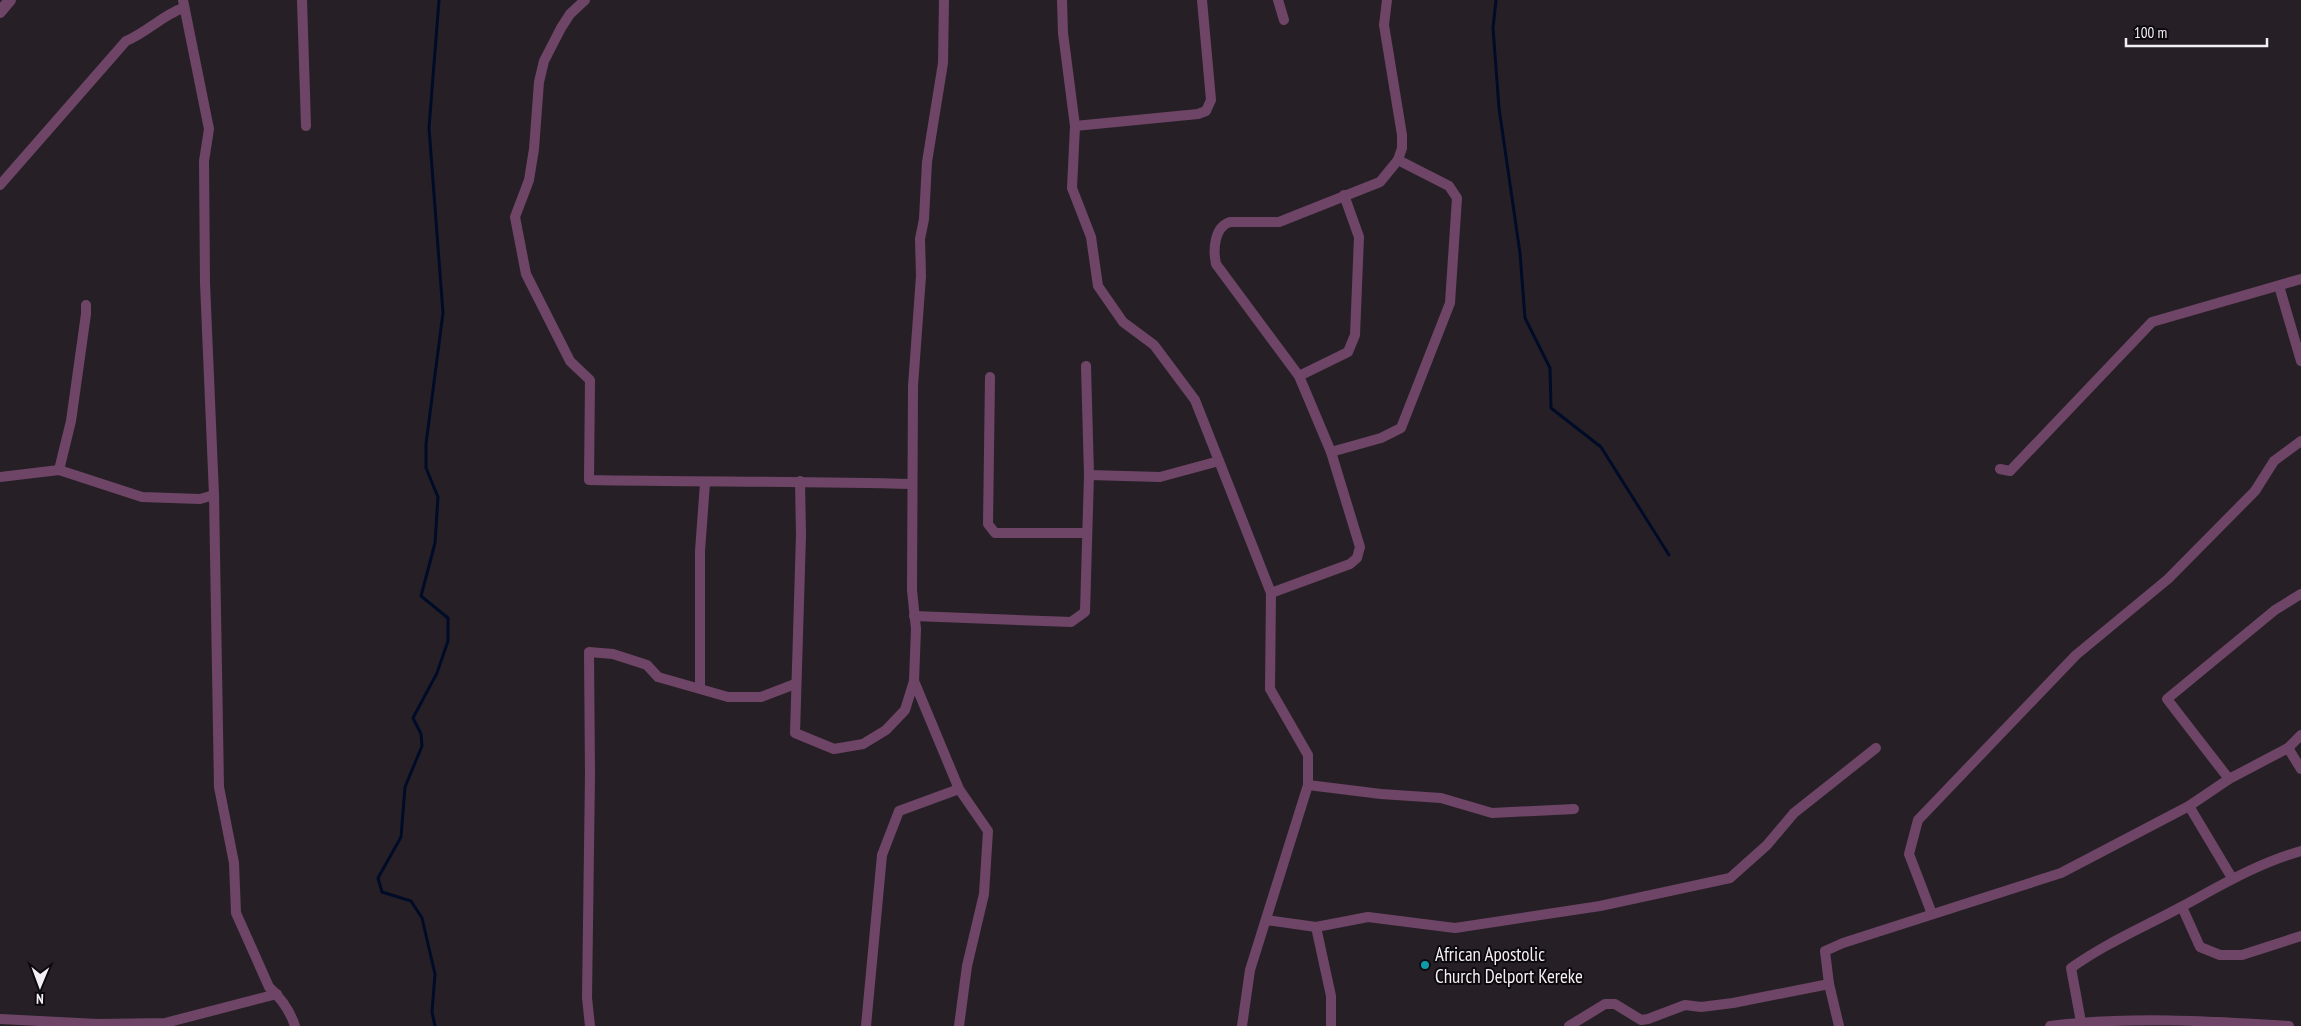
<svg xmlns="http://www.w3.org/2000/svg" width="2301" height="1026" font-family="'PT Sans Narrow',sans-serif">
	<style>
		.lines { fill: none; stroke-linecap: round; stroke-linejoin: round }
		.stream { stroke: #000b27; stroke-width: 3 }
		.minor { stroke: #6f4567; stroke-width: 10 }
		.tertiary { stroke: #6f4567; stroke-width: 12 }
		.culture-dot { fill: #0f9aa8; stroke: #0d0a0d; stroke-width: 2 }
		.labels { text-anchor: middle; stroke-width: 4; stroke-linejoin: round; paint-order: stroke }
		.poi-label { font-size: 19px; fill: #f3eff3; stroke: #0d0a0d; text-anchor: start }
	</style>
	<rect width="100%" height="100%" fill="#262026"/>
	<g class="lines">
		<g class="stream">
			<polyline points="1496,0 1493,28 1499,108 1520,253 1525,318 1550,368 1551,408 1601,447 1669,555"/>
			<polyline points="435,1026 432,1012 435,974 422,918 411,901 382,892 378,878 401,837 405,787 422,746 421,734 413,718 437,673 448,641 448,618 421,596 435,543 438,497 426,468 426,444 443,313 429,128 439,0"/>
		</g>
		<g class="minor">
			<path d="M 183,0 L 209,129 L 204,161 L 205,283 L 214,495 L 219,787 L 234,863 L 236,913 L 269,987 C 281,998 290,1011 295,1026"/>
			<polyline points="302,0 306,126"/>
			<path d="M 585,0 L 570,14 L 561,28 L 544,61 L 539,82 L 534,149 L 529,180 L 515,217 L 526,274 L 570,361 L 590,380 L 589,480 C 697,482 804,481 912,484"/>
			<polyline points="944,0 943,63 927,162 924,219 920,239 921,276 913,386 912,590 916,629 914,681 959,789 988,831 984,894 967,966 959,1026"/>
			<polyline points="1062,0 1063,33 1075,126 1072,188 1091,237 1098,286 1123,322 1154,345 1195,400 1271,593 1270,689 1308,755 1308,785 1250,970 1242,1026"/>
			<polyline points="1278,0 1284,20"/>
			<polyline points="1075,126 1198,114 1206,111 1211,100 1202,0"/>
			<path d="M 0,185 L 126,41 C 147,32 163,15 183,8"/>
			<polyline points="2279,286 2301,361"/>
			<polyline points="1299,376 1348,352 1355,335 1359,237 1344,195"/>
			<polyline points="990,377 988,524 995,533 1086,533"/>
			<polyline points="1331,452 1381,438 1401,428 1450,303 1457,198 1449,186 1398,160"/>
			<polyline points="2000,469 2010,471 2152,322 2301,279"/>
			<polyline points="59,470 71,421 86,314 86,305"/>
			<polyline points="1089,475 1160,477 1219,461"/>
			<polyline points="0,477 59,470 142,497 200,499 214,495"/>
			<polyline points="800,481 801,535 795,733 834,749 863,744 886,730 905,710 914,681"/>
			<path d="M 1271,593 L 1350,564 L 1357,558 L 1360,547 L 1331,452 L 1299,376 L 1216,264 C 1213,250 1214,227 1230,222 L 1279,222 L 1380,182 L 1398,160 L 1402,148 L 1402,135 L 1384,25 L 1387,0"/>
			<polyline points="914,616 1071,622 1085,612 1089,475 1086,366"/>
			<polyline points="700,688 700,551 705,483"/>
			<polyline points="2288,748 2301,769"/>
			<polyline points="2229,779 2167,699 2275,610 2301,594"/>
			<polyline points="1308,785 1381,794 1441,798 1492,813 1574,809"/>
			<polyline points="2189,806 2232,878"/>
			<polyline points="2182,907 2200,947 2220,955 2242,955 2301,936"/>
			<polyline points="1932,914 1909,854 1918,820 2076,655 2168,579 2255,491 2274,461 2301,441"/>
			<polyline points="1266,920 1316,927 1368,917 1455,928 1600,906 1730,878 1767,845 1794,813 1876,748"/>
			<polyline points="1316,927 1331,996 1331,1026"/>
			<polyline points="0,1019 98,1024 165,1023 277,994"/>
			<path d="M 2081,1022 L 2071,968 C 2106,943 2144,927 2181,907 C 2220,886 2258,863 2301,851"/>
			<polyline points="590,1026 587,998 590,774 589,652 613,654 647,665 658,677 728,697 761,697 795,684"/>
			<polyline points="866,1026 882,855 899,811 959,789"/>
			<polyline points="1569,1026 1605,1004 1615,1004 1641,1020 1648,1019 1685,1005 1701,1007 1733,1003 1829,984"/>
			<polyline points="1839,1026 1829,984 1825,951 1843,943 2061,873 2189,806 2229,779 2288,748 2301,735"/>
			<path d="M 2050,1026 C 2129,1016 2210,1021 2289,1026"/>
		</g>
		<polyline class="tertiary" points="0,12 10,0"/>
	</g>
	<circle class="culture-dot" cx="1425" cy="965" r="5"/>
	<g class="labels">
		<g class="poi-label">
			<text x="1435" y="961">African Apostolic<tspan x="1435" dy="22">Church Delport Kereke</tspan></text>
		</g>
	</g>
	<g transform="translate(40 986) rotate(181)" stroke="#0d0a0d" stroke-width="4" paint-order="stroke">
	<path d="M0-4L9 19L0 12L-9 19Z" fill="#f3eff3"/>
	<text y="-8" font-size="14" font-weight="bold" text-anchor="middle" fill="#f3eff3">N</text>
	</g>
	<path d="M2126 38v8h141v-8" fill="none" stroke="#f3eff3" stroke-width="2.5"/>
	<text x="2134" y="38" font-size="15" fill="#f3eff3" stroke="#0d0a0d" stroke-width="4" paint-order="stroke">100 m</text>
</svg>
